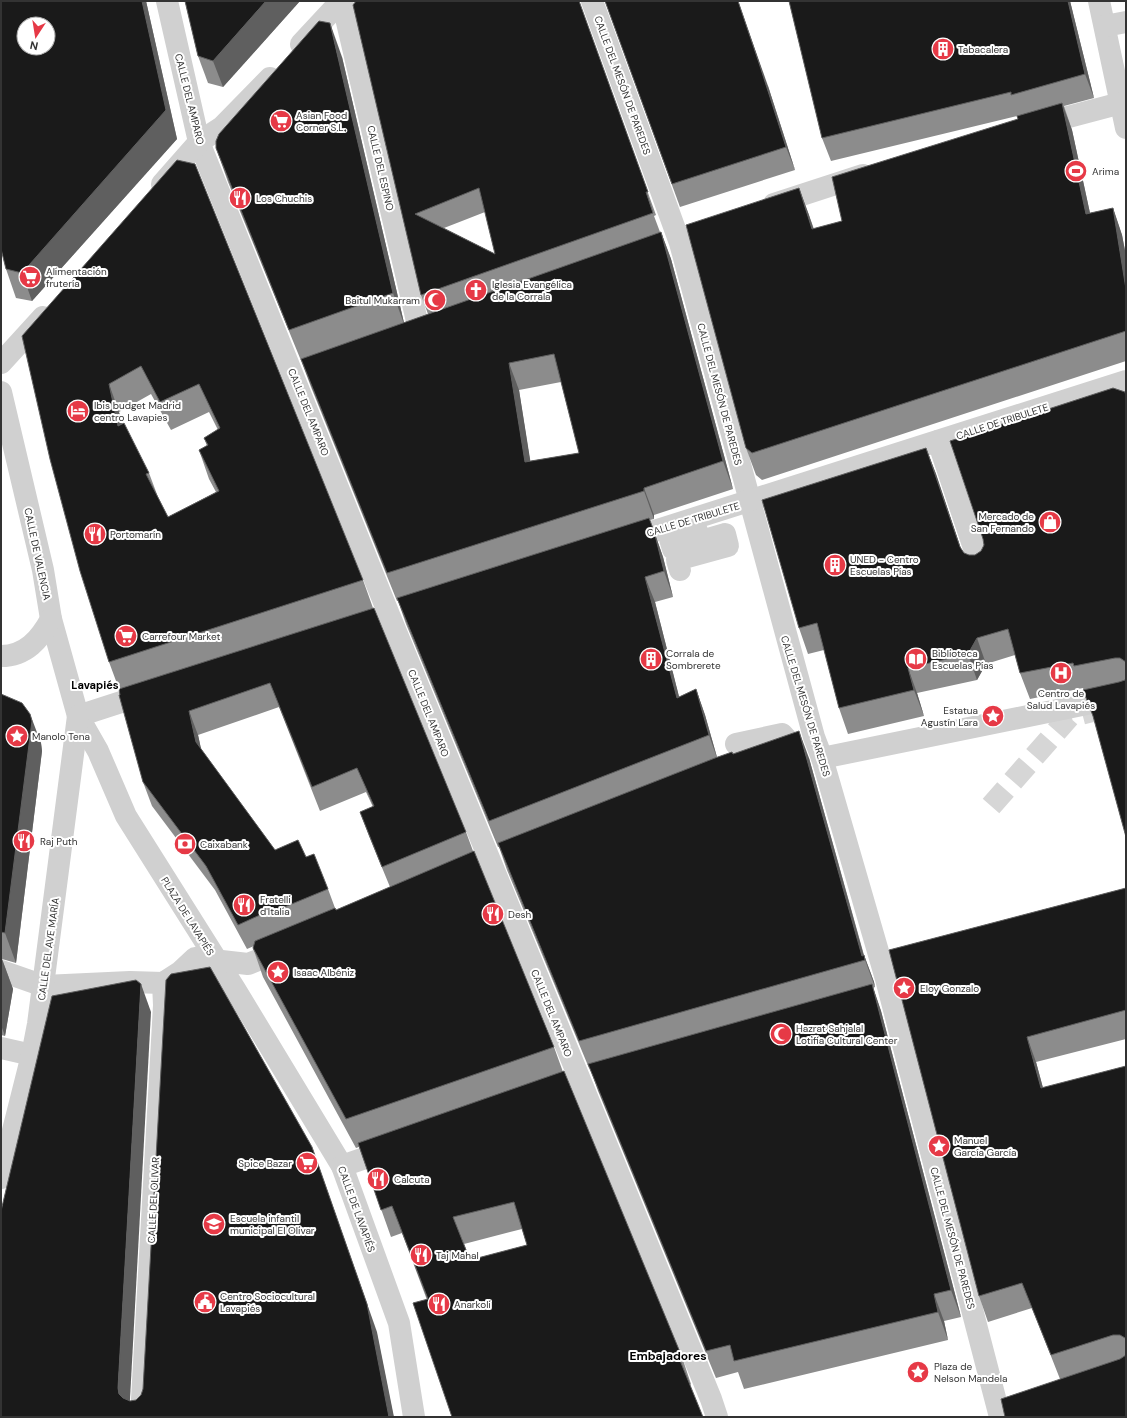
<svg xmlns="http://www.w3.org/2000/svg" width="1127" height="1418" font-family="'DM Sans',sans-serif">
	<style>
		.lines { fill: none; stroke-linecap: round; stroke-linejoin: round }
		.minor-tunnel { stroke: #d6d6d6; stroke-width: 22; stroke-dasharray: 22 11; stroke-linecap: butt }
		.minor { stroke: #d0d0d0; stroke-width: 22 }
		.wall { fill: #8c8c8c; fill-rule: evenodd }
		.shaded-wall { fill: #5f5f5f }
		.building { fill: #1a1a1a; stroke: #5f5f5f; fill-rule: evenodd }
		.labels { text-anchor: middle; stroke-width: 4; stroke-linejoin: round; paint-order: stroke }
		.poi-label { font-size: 10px; fill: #333; stroke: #fff; text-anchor: start }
		.street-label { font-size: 10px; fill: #333; stroke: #fff }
		.neighbourhood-label { font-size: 11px; font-weight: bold; fill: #000; stroke: #fff }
		.quarter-label { font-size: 12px; font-weight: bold; fill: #000; stroke: #fff }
	</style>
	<rect width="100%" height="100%" fill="#fff"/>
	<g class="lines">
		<polyline class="minor-tunnel" points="991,806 1069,717 1096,710"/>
		<g class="minor">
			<polyline points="167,1 199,142 390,617 711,1399 717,1417"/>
			<polyline points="342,1 420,334"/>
			<polyline points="592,1 680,243 814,737 822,758 886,979 1000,1417"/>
			<polyline points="1099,1 1126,128"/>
			<polyline points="1105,26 1126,22"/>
			<polyline points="301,44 341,1"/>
			<polyline points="1038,125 1121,103"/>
			<polyline points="162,184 199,142 222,127 270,78"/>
			<polyline points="774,204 863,175"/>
			<polyline points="1,363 43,317"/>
			<polyline points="1,392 43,570 51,619 78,716 98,751 126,816 235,989 342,1166 399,1323 414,1417"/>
			<polyline points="938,441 981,569"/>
			<polyline points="626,540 1126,381"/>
			<polyline points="680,570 677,560 728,546 725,534 673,549 670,539 697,531"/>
			<path d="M 1,656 C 26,656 40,639 51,619"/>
			<polyline points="78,716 149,693"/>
			<polyline points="736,744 782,734 792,745"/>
			<polyline points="822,758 1126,696"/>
			<polyline points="1,971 44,986 130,982 163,983 180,972 195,958 248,964 285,949"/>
			<polyline points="1,1048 32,1055"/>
			<polyline points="342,1166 391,1149"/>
			<polyline points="1,1178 32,1055 38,1024 78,716"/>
			<polyline points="141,1417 164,1005 163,983"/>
		</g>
	</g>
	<g class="wall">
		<polygon points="1,1 146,1 177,139 32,301 16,298 6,269"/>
		<polygon points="185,1 300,1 223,87 208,83 198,56"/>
		<polygon points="605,1 768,86 795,170 680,207"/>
		<polygon points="789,1 1070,1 1094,98 1064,106 1072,130 1090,213 1113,208 1122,235 1126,256 1126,361 762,480 756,475 746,448 799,188 814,229 842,221 1018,119 1017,116 831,161 822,138"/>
		<path d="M 353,5 L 580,5 L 656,215 L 654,216 L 660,232 L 661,232 L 671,259 L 733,489 L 654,515 L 654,519 L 650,520 L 663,557 L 673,597 L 655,602 L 679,697 L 696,689 L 705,715 L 717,757 L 733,754 L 809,758 L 864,955 L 874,982 L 875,987 L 873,988 L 881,1011 L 961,1317 L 944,1321 L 948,1340 L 744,1389 L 738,1372 L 716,1378 L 598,1091 L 590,1068 L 589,1068 L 507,870 L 499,847 L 498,847 L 406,624 L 398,601 L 397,601 L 311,387 L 302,363 L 228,182 L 216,148 L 342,57 L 404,323 L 428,314 L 421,295 ZM 485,212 L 495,254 L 444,228 L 462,221 ZM 561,382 L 579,453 L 530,461 L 519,390 Z"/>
		<path d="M 177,160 L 363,580 L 373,608 L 466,832 L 473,851 L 554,1047 L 563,1072 L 682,1357 L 691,1384 L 690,1385 L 427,1300 L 402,1233 L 391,1237 L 359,1147 L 356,1148 L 263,977 L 253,948 L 254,946 L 247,949 L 215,890 L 152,806 L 143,782 L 119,689 L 109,662 L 50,459 ZM 151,394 L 171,430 L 209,412 L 218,430 L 204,438 L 207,446 L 199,450 L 209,479 L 216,492 L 168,517 L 158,497 L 149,473 L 122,425 L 119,412 ZM 279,707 L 320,811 L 366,792 L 373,807 L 360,812 L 369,836 L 390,887 L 336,910 L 335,908 L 328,889 L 306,857 L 275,850 L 201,749 L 198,735 ZM 522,1229 L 527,1245 L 470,1260 L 464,1244 Z"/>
		<polygon points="1125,392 1126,394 1126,837 1093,716 1083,688 1030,699 1020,673 1015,655 986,664 977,680 917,693 924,716 848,734 839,708 824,650 808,654 799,628 926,448 936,474 961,549 964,553 969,555 975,555 981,551"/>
		<polygon points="1,694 41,743 42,751 16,963 2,959 13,989 5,1036 1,1035"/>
		<polygon points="1126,888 1126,1039 1036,1062 1043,1088 1126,1066 1126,1417 1060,1379 1032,1308 988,1322 979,1296 889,950"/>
	</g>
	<g class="shaded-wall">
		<polygon points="142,1 146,1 177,139 32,301 22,273"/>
		<polygon points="266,1 300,1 223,87 213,61"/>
		<polygon points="738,1 768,86 795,170 786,147"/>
		<polygon points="1068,1 1070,1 1094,98 1085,74"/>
		<polygon points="330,23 342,57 405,327 393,293"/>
		<polygon points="1062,103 1072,130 1096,241 1086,214"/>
		<polygon points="799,188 809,215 822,256 812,229"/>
		<polygon points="1113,208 1122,235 1126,256 1126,289"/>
		<polygon points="661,232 671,259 733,489 723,461"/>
		<polygon points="509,363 519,390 535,490 525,462"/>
		<polygon points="109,384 119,412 129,454 118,426"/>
		<polygon points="926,448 936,474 969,573 960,547"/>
		<polygon points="644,488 654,515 654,519 644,491"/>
		<polygon points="654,531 663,557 673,597 664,571"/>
		<polygon points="645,577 655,602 686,724 677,698"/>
		<polygon points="977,638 986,664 977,680 968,654"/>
		<polygon points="908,668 917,693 924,716 914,690"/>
		<polygon points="696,689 705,715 718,761 709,735"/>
		<polygon points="189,711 198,735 205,767 196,742"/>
		<polygon points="30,714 41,743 42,751 16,963 5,933"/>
		<polygon points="799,731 809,758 865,960 862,956"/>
		<polygon points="864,955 874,982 875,987 865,960"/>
		<polygon points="2,959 13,989 5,1036 1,1025 1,964"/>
		<polygon points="141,984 151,1012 129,1417 119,1394 118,1388"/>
		<polygon points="872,984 881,1011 961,1317 951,1290"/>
		<polygon points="1027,1037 1036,1062 1050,1114 1041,1088"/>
		<polygon points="312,1147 377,1332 394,1417 389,1417"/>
		<polygon points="934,1294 944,1321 948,1340 938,1312"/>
	</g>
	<g class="building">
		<path d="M 1,1 L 142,1 L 166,110 L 22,273 L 6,269 L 1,249 ZM 24,24 L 48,24 L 48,48 L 24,48 Z"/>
		<polygon points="185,1 266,1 213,61 198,56"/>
		<path d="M 356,1 L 579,1 L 648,192 L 646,192 L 653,213 L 421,295 L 353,5 ZM 479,188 L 495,254 L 415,214 Z"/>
		<polygon points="605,1 738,1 759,63 786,147 672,184"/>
		<polygon points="789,1 1068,1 1085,74 1011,95 1011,92 822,138"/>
		<polygon points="319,21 330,23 393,293 289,330 216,148 216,141 219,134"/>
		<polygon points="1062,103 1086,214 1113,208 1126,289 1126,331 752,453 746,448 686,225 799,188 812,229 842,221 832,177 1018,119 1017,116"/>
		<path d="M 177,160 L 195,164 L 363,580 L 109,662 L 80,571 L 50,459 L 22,336 ZM 141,366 L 160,402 L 199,384 L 220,428 L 204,438 L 208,445 L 199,450 L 219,491 L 168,517 L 146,474 L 149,473 L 124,423 L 118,426 L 109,384 Z"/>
		<path d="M 661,232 L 723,461 L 644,488 L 644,491 L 387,573 L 301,359 ZM 554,354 L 579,453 L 525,462 L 509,363 Z"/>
		<polygon points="1113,388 1125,392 1126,396 1126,662 1120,658 1115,658 1074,666 1073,663 1020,673 1008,629 977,638 968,654 908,668 914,690 839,708 817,623 799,628 762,500 926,448 960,547 964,553 969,555 975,555 981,551 984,545 983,539 950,441"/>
		<polygon points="649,518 654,531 664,571 645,577 677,698 696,689 709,735 489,821 397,598"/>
		<polygon points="374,608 466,832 382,867 360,812 374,806 357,768 312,787 270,683 189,711 196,742 275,850 298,840 306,857 314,854 328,889 270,913 271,910 238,925 206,866 143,782 119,695 120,695 119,689"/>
		<polygon points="1126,678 1126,837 1093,716 1083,690 1119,682 1125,680"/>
		<polygon points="1,694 22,703 30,714 32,721 5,933 1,932"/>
		<polygon points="799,731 862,956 864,955 865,960 579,1041 498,843 715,758 732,752 733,754"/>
		<polygon points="474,851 554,1047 346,1119 253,948 255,941 335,908 336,910"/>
		<polygon points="1126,888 1126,1010 1027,1037 1041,1088 1126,1066 1126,1339 1125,1338 1120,1335 1113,1335 1051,1355 1022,1283 979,1296 889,950"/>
		<polygon points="210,967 312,1147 367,1304 389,1417 1,1417 1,1211 52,996 136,980 141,984 118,1388 119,1394 123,1398 130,1401 136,1400 141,1395 143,1389 166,980 171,974"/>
		<polygon points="872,984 951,1290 934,1294 938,1312 734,1361 730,1345 706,1351 588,1064"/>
		<path d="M 564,1071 L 682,1357 L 679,1358 L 703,1417 L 452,1417 L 413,1303 L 428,1299 L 392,1206 L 381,1210 L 358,1143 ZM 514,1202 L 527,1245 L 470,1260 L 453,1217 Z"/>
		<polygon points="1126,1355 1126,1417 1005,1417 1001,1399 1120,1359"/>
	</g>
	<defs>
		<g id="building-disc" transform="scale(1.15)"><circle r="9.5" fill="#e63946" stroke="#fff"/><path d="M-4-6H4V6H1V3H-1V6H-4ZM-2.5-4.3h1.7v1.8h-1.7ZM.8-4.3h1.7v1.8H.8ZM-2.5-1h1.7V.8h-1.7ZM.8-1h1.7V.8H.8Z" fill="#fff"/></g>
		<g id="supermarket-disc" transform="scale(1.15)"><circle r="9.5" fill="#e63946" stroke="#fff"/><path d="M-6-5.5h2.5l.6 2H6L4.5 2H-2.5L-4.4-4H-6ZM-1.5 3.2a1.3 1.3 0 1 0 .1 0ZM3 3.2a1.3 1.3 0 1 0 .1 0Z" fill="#fff"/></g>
		<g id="stadium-disc" transform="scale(1.15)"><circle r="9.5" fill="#e63946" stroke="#fff"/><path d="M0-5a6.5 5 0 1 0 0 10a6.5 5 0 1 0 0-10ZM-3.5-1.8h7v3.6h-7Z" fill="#fff"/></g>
		<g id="restaurant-disc" transform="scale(1.15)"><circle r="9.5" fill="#e63946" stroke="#fff"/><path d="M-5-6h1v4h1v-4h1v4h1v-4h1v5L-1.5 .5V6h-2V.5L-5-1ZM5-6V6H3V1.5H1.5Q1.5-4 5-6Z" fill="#fff"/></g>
		<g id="church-disc" transform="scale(1.15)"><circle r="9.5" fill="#e63946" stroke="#fff"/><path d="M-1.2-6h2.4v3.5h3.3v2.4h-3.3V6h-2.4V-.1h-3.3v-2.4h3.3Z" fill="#fff"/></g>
		<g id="mosque-disc" transform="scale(1.15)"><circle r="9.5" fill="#e63946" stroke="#fff"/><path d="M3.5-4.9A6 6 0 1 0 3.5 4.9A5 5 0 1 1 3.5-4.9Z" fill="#fff"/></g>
		<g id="hotel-disc" transform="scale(1.15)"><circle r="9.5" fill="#e63946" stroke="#fff"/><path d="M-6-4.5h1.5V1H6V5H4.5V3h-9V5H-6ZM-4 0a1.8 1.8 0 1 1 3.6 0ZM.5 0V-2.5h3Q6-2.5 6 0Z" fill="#fff"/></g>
		<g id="shop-disc" transform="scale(1.15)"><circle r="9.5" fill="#e63946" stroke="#fff"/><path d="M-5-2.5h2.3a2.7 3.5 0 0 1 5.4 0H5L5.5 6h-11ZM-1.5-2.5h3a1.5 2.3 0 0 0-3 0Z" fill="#fff"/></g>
		<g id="library-disc" transform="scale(1.15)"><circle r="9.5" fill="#e63946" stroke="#fff"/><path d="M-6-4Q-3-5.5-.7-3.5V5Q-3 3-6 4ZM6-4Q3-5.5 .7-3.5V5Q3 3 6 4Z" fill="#fff"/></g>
		<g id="hospital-disc" transform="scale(1.15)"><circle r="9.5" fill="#e63946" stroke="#fff"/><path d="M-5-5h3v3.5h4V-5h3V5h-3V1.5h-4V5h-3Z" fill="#fff"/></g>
		<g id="sight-disc" transform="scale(1.15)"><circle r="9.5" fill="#e63946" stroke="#fff"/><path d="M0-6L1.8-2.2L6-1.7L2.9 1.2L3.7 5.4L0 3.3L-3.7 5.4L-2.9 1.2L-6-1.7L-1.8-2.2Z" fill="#fff"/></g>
		<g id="bank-disc" transform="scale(1.15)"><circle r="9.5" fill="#e63946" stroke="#fff"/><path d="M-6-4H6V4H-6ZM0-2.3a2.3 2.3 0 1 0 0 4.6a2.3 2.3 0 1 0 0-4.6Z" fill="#fff"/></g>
		<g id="school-disc" transform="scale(1.15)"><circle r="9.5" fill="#e63946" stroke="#fff"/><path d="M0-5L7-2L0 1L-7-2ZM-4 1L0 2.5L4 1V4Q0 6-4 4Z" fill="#fff"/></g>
		<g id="civic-disc" transform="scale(1.15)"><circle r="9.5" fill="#e63946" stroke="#fff"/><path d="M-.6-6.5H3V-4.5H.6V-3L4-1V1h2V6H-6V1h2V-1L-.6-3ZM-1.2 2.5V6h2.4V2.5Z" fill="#fff"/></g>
	</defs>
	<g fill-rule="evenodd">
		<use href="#building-disc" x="943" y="49"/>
		<use href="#supermarket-disc" x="281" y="121"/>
		<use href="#stadium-disc" x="1076" y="171"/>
		<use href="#restaurant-disc" x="240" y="198"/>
		<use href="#supermarket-disc" x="30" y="277"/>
		<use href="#church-disc" x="476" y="290"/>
		<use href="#mosque-disc" x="435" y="300"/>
		<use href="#hotel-disc" x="78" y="411"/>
		<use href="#shop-disc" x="1050" y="522"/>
		<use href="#restaurant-disc" x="95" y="534"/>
		<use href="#building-disc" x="835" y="565"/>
		<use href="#supermarket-disc" x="126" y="636"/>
		<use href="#building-disc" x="651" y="659"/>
		<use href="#library-disc" x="916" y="659"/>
		<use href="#hospital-disc" x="1061" y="673"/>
		<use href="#sight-disc" x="993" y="716"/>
		<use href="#sight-disc" x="17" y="736"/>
		<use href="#restaurant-disc" x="24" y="841"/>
		<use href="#bank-disc" x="185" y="844"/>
		<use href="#restaurant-disc" x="244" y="905"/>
		<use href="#restaurant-disc" x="493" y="914"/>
		<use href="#sight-disc" x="278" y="972"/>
		<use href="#sight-disc" x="904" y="988"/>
		<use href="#mosque-disc" x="781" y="1034"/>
		<use href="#sight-disc" x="939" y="1146"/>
		<use href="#supermarket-disc" x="307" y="1163"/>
		<use href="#restaurant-disc" x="378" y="1179"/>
		<use href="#school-disc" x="214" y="1224"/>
		<use href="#restaurant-disc" x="421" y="1255"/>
		<use href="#civic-disc" x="205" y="1302"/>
		<use href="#restaurant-disc" x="439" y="1304"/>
		<use href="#sight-disc" x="918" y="1372"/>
	</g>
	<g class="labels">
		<g class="poi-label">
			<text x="958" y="53">Tabacalera</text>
			<text x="296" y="119">Asian Food<tspan x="296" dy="12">Corner S.L.</tspan></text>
			<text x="1092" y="175">Arima</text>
			<text x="256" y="202">Los Chuchis</text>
			<text x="46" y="275">Alimentación<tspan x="46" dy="12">frutería</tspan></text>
			<text x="492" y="288">Iglesia Evangélica<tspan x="492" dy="12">de la Corrala</tspan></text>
			<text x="420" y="304" text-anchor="end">Baitul Mukarram</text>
			<text x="94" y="409">Ibis budget Madrid<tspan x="94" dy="12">centro Lavapies</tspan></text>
			<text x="1034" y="520" text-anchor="end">Mercado de<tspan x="1034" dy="12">San Fernando</tspan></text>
			<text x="110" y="538">Portomarín</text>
			<text x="850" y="563">UNED - Centro<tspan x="850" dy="12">Escuelas Pías</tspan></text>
			<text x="142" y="640">Carrefour Market</text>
			<text x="666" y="657">Corrala de<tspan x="666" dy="12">Sombrerete</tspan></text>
			<text x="932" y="657">Biblioteca<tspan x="932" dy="12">Escuelas Pías</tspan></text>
			<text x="1061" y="697" text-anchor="middle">Centro de<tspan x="1061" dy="12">Salud Lavapiés</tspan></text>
			<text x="978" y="714" text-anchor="end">Estatua<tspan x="978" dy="12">Agustín Lara</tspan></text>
			<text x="32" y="740">Manolo Tena</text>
			<text x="40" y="845">Raj Puth</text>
			<text x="200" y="848">Caixabank</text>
			<text x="260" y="903">Fratelli<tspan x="260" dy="12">d'Italia</tspan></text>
			<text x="508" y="918">Desh</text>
			<text x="294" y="976">Isaac Albéniz</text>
			<text x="920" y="992">Eloy Gonzalo</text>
			<text x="796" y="1032">Hazrat Sahjalal<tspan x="796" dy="12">Lotifia Cultural Center</tspan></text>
			<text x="954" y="1144">Manuel<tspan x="954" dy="12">García García</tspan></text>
			<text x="292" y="1167" text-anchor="end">Spice Bazar</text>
			<text x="394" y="1183">Calcuta</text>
			<text x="230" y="1222">Escuela infantil<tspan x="230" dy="12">municipal El Olivar</tspan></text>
			<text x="436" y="1259">Taj Mahal</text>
			<text x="220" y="1300">Centro Sociocultural<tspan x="220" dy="12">Lavapiés</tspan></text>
			<text x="454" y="1308">Anarkoli</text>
			<text x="934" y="1370">Plaza de<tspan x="934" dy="12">Nelson Mandela</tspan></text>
		</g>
		<g class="street-label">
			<text transform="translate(623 85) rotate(70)" y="4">CALLE DEL MESÓN DE PAREDES</text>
			<text transform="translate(190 99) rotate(76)" y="4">CALLE DEL AMPARO</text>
			<text transform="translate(381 168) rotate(77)" y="4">CALLE DEL ESPINO</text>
			<text transform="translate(720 394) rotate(75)" y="4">CALLE DEL MESÓN DE PAREDES</text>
			<text transform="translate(309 412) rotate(68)" y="4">CALLE DEL AMPARO</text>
			<text transform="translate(1002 421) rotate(-18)" y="4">CALLE DE TRIBULETE</text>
			<text transform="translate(693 519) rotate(-17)" y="4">CALLE DE TRIBULETE</text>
			<text transform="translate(38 554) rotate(78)" y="4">CALLE DE VALENCIA</text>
			<text transform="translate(806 706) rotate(73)" y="4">CALLE DEL MESÓN DE PAREDES</text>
			<text transform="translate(429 713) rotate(68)" y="4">CALLE DEL AMPARO</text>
			<text transform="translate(188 916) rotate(58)" y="4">PLAZA DE LAVAPIÉS</text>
			<text transform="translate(48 949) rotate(-82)" y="4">CALLE DEL AVE MARÍA</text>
			<text transform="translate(552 1013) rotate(68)" y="4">CALLE DEL AMPARO</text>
			<text transform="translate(153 1200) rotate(-87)" y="4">CALLE DEL OLIVAR</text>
			<text transform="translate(357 1209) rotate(70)" y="4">CALLE DE LAVAPIÉS</text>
			<text transform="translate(953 1238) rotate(75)" y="4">CALLE DEL MESÓN DE PAREDES</text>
		</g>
		<g class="neighbourhood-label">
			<text x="95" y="689">Lavapiés</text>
		</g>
		<g class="quarter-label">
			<text x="668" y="1360">Embajadores</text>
		</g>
	</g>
	<rect width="1127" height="1418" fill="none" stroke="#333333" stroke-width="4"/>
	<g transform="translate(36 36) rotate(192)"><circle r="19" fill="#ffffff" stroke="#adadad"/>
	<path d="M0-3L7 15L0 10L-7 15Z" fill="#e63946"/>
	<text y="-6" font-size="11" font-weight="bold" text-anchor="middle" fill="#333333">N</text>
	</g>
</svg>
